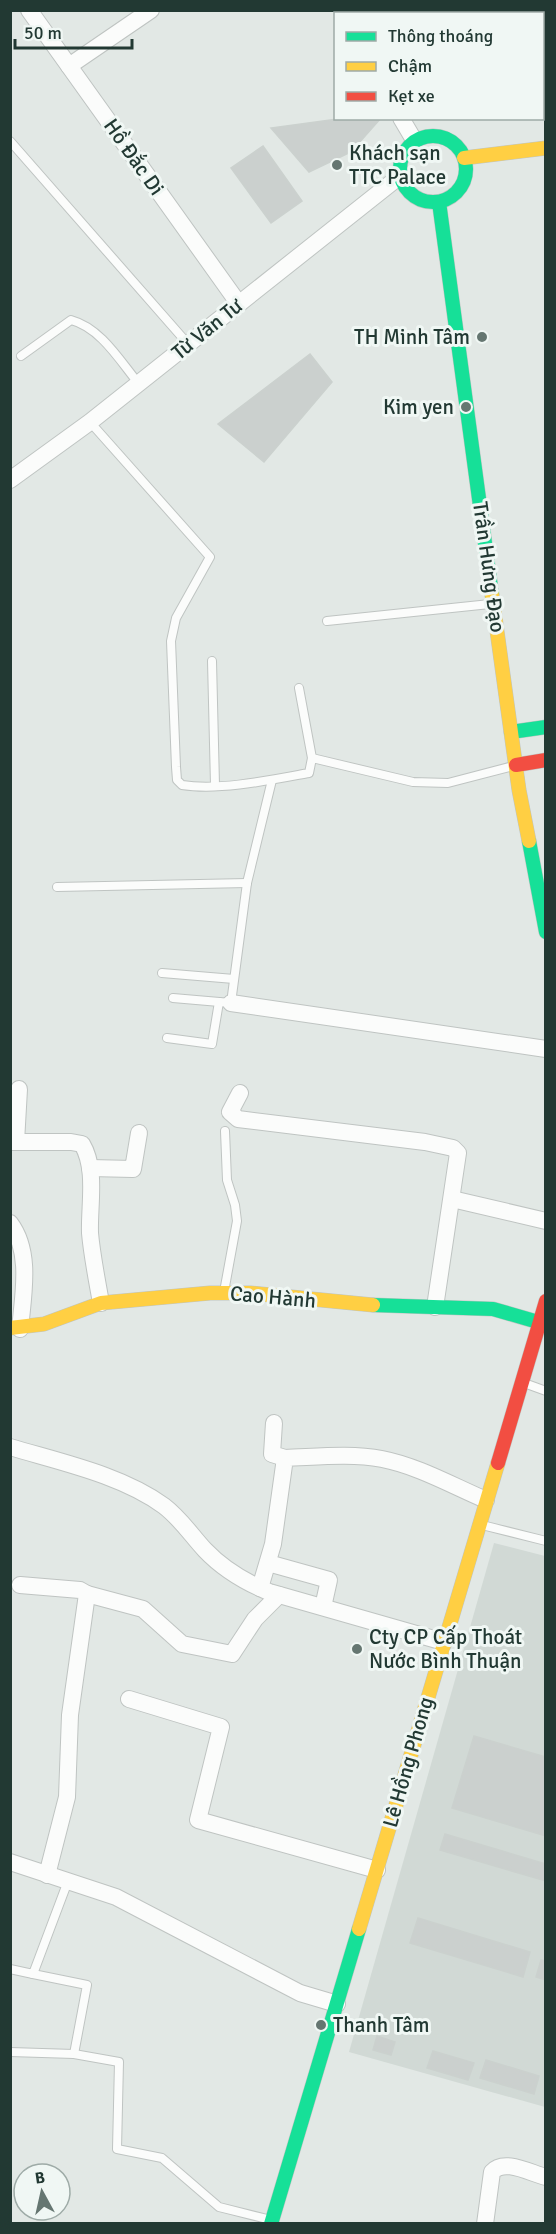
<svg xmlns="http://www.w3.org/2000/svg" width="556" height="2234" font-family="Signika,sans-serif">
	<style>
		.built { fill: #d1d9d5 }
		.building { fill: #cbd0ce; stroke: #cbd1ce; stroke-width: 1.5 }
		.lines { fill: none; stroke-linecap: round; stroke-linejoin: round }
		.lane-casing { stroke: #bfc4c2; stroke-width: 10 }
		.street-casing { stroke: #bfc4c2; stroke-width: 18 }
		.fast-casing { stroke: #bfc5c2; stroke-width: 15 }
		.slow-casing { stroke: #bfc5c2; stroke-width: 15 }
		.jam-casing { stroke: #bfc5c2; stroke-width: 15 }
		.lane { stroke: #fbfcfb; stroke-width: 8 }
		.street { stroke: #fbfcfb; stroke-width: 16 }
		.fast { stroke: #16e098; stroke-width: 14 }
		.slow { stroke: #ffcf43; stroke-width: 14 }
		.jam { stroke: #f24e42; stroke-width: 14 }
		.poi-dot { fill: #657671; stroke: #f0f7f4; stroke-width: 2 }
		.labels { text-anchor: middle; stroke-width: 6; stroke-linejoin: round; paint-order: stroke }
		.poi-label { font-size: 21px; fill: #223933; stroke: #f0f7f4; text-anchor: start }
		.street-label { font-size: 21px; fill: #223933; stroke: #f0f7f4 }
	</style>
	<rect width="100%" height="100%" fill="#e2e8e5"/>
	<polygon class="built" points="494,1543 545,1556 545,2107 349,2052"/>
	<g class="building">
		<polygon points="345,118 381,118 351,152 309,172 271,128"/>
		<polygon points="263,146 302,201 271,223 231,168"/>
		<polygon points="310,354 332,382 264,462 218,424"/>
		<polygon points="474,1736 546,1757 546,1836 452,1808"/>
		<polygon points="445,1834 546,1864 546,1881 440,1850"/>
		<polygon points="418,1918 530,1952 523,1977 410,1943"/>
		<polygon points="541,1960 546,1961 546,1980 536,1977"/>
		<polygon points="377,2036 395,2042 391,2055 373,2050"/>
		<polygon points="433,2051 474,2063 468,2080 427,2068"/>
		<polygon points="486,2060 539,2076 534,2094 480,2078"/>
	</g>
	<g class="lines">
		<g class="lane-casing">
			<g id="lane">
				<polyline points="10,141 188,344"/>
				<path d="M 21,356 L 71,320 C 101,328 120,361 139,384"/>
				<path d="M 90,422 L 210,557 L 176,618 L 171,641 L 176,767 L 177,780 L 182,785 C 219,791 271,780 309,773 L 312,758 L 299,688"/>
				<polyline points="327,621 490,604"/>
				<polyline points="212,661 215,785"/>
				<polyline points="312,758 413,782 448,783 513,766"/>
				<polyline points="57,887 247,883"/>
				<polyline points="162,973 234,979"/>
				<polyline points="173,998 231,1003 247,883 272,780"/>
				<polyline points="167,1038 212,1044 219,1002"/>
				<polyline points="224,1292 237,1221 235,1205 227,1180 225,1131"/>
				<polyline points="524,1383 546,1391"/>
				<polyline points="482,1525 546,1541"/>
				<polyline points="10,1969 33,1974 68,1881"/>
				<polyline points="33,1974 87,1985 74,2054"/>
				<polyline points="10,2052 74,2054 119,2062 117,2149 162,2158 219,2207 271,2220"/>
			</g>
		</g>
		<g class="street-casing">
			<g id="street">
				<polyline points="29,10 239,304"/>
				<polyline points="386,10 386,14"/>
				<polyline points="69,66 151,10"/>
				<polyline points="401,118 414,140"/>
				<polyline points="10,480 90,422 400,176"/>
				<polyline points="231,1003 546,1049"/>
				<polyline points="240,1093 230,1112 238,1119 425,1142 453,1148 458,1153 435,1307"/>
				<path d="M 10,1142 L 71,1142 L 82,1144 C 97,1169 89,1205 90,1233 C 92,1256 97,1280 101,1303"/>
				<polyline points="16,1142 19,1089"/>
				<polyline points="90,1168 133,1169 139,1133"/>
				<polyline points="452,1199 546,1221"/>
				<path d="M 10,1223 C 32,1252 23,1295 20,1329"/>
				<polyline points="274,1423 272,1454 285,1458"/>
				<path d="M 10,1447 C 60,1462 122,1475 164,1506 C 181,1519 191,1535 205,1550 C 223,1569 245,1582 269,1592 L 444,1642"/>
				<polyline points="268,1563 329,1580 323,1607"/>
				<polyline points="20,1585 80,1590 87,1594 70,1715 67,1797 47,1875"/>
				<path d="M 260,1588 L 273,1544 L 285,1458 C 316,1457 351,1453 382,1459 C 418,1466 453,1486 486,1500"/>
				<polyline points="87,1594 143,1609 182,1644 232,1654 255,1619 279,1595"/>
				<polyline points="129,1699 221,1727 198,1820 377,1870"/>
				<polyline points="10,1862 116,1897 300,1993 337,2004"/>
				<path d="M 485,2224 L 492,2172 C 504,2158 530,2173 546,2177"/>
			</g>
		</g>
		<g class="fast-casing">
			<g id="fast">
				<polyline points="412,10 412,14"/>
				<polyline points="438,10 438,14"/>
				<circle cx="433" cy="169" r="33"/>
				<polyline points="439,202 492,595"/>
				<polyline points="511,732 546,727"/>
				<polyline points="529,841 546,932"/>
				<polyline points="373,1305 493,1309 538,1322"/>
				<polyline points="271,2224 359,1929"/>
			</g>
		</g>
		<g class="slow-casing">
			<g id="slow">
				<polyline points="464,158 546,148"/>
				<polyline points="492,595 519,790 529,841"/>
				<polyline points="10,1328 44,1324 101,1303 210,1293 250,1293 373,1305"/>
				<polyline points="359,1929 498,1463"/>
			</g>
		</g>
		<g class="jam-casing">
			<g id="jam">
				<polyline points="516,765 546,760"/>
				<polyline points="498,1463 546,1301"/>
			</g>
		</g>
		<use href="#lane" class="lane"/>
		<use href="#street" class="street"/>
		<use href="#fast" class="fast"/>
		<use href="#slow" class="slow"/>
		<use href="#jam" class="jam"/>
	</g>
	<g class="poi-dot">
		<circle cx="337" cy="165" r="6"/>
		<circle cx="482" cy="337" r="6"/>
		<circle cx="466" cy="407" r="6"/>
		<circle cx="357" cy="1649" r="6"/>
		<circle cx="321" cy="2025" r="6"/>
	</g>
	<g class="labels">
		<g class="poi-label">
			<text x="349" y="160">Khách sạn<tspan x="349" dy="24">TTC Palace</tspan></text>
			<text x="470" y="344" text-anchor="end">TH Minh Tâm</text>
			<text x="454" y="414" text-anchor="end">Kim yen</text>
			<text x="369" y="1644">Cty CP Cấp Thoát<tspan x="369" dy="24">Nước Bình Thuận</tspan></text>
			<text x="333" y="2032">Thanh Tâm</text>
		</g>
		<g class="street-label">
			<text transform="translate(134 157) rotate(55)" y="7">Hồ Đắc Di</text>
			<text transform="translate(207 329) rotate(-39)" y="7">Từ Văn Tư</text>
			<text transform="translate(489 567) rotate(82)" y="7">Trần Hưng Đạo</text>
			<text transform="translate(273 1297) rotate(5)" y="7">Cao Hành</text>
			<text transform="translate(408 1762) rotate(-74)" y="7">Lê Hồng Phong</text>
		</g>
	</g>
	<rect width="556" height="2234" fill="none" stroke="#223933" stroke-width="24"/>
	<rect x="334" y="12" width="210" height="108" fill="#f0f7f4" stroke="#9eaba7" stroke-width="1.5"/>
	<rect x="346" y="32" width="30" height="9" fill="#16e098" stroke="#9eaba7" stroke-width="1.5"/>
	<text x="388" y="42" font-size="18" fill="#223933">Thông thoáng</text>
	<rect x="346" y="62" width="30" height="9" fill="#ffcf43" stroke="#9eaba7" stroke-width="1.5"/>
	<text x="388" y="72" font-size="18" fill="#223933">Chậm</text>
	<rect x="346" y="92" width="30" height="9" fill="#f24e42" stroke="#9eaba7" stroke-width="1.5"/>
	<text x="388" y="102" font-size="18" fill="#223933">Kẹt xe</text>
	<g transform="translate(42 2192) rotate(352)"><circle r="28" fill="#f0f7f4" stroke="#9eaba7" stroke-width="1.5"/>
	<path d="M0-4.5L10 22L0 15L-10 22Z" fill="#657671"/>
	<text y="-9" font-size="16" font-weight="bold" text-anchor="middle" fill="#223933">B</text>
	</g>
	<path d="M15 39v9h117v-9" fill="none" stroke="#223933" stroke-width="3"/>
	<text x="24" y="39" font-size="18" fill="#223933" stroke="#f0f7f4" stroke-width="4.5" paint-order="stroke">50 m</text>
</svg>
